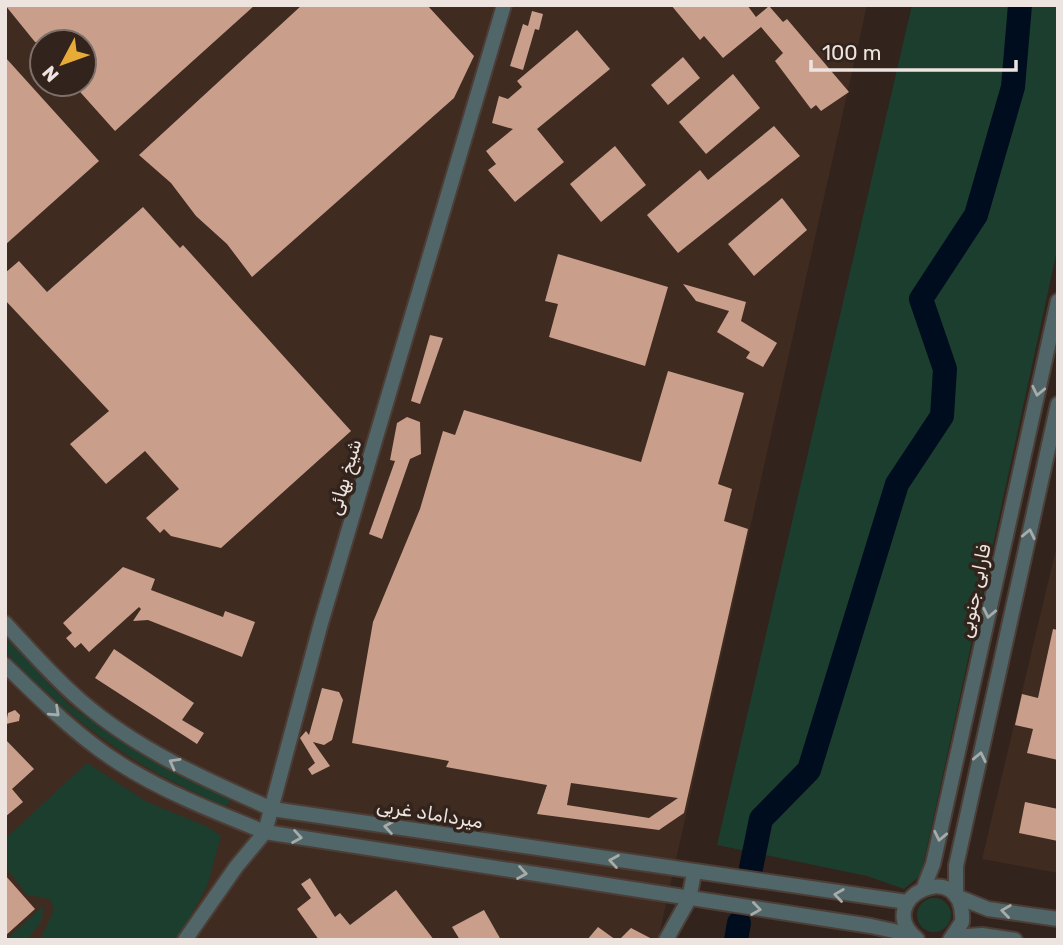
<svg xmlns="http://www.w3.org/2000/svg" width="1063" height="945" font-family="Rubik,Vazirmatn,sans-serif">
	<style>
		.built { fill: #402b21; fill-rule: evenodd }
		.green { fill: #1c3e2e }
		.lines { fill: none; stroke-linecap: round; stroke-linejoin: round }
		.river { stroke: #000d1e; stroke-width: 24 }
		.building { fill: #c99f8c; fill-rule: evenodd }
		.tertiary-casing { stroke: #4c3e37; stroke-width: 18 }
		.tertiary { stroke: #506668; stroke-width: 14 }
		.oneway { stroke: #a7aba9 }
		.labels { text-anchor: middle; stroke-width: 7; stroke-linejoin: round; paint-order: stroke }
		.street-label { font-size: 19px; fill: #eee4df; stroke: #32231c }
	</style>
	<rect width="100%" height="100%" fill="#32231c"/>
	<g class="built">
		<path d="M 5,5 L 867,5 L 658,940 L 5,940 ZM 42,42 L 84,42 L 84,84 L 42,84 Z"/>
		<polygon points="1058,541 1058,873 982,859"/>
	</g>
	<g class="green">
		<polygon points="912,5 1058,5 1058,246 921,875 904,889 867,876 717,845"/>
		<path d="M 5,637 L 69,705 L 156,763 L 228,797 L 230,802 L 225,806 C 140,771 67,719 5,651 Z"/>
		<polygon points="87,763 147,802 208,827 221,836 207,886 177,940 40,940 54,910 50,899 27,895 5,866 5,839"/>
		<circle cx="934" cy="915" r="17"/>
		<polygon points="43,906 42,920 27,940 6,940"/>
	</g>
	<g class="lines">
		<g class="river">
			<polyline points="751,868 761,819 809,770 897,484 942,416 945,369 921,299 976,215 1013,87 1020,5"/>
			<polyline points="736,940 739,923"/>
		</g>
	</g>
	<g class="building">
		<polygon points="5,5 255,5 115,131 73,84 84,84 84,42 35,42"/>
		<polygon points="302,5 427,5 474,56 454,98 252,277 227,244 196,216 171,183 139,155"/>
		<polygon points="671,5 747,5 756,17 769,6 783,22 787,19 849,92 821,111 816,105 811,109 775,61 783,53 761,27 723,58 704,36 700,40"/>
		<polygon points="532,11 543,14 539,30 535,29 523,70 510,66 523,24 528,26"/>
		<polygon points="577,30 610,69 537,129 564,162 515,202 488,170 496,164 486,151 513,129 492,123 499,96 508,99 522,87 517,81"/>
		<polygon points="5,57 99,161 5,245"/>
		<polygon points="683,57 700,78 668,105 651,85"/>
		<polygon points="733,74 760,108 706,154 679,122"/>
		<polygon points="774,126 800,156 678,253 647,215 700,170 708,180"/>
		<polygon points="615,146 646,185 601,222 570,184"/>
		<polygon points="782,198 807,230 754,276 728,244"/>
		<polygon points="143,207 180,248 183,245 351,431 221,548 171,536 164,529 160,533 146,518 179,489 145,451 106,484 70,444 109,411 5,300 5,273 19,261 47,292"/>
		<polygon points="558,254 668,287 645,366 549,337 558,304 545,301"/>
		<polygon points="683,284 746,302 741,321 777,343 763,367 746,358 750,352 717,332 729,311 696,301"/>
		<polygon points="430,335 443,338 420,404 411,401"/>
		<path d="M 668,371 L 744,393 L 718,484 L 732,489 L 724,521 L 748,529 L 684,813 L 659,830 L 537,814 L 547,785 L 446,767 L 449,761 L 352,743 L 373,622 L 420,509 L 443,431 L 455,435 L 464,410 L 641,462 ZM 571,783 L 678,798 L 649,818 L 567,805 Z"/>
		<polygon points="407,417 420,422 421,454 410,459 382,539 369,534 395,461 390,460 397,423"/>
		<polygon points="123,567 155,579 151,590 223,617 225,611 255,622 242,657 148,620 133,621 141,609 139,607 89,652 81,643 75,648 66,638 72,633 63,623"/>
		<polygon points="1053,629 1058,630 1058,760 1027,753 1033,729 1015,725 1022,694 1038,698"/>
		<polygon points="114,649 194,703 182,720 204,733 197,744 95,678"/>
		<polygon points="322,688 339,692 343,700 332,740 324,745 313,742 330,766 312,775 308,769 315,763 300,738 306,731 309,735"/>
		<polygon points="15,710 20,715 19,721 6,724 8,713"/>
		<polygon points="5,739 34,769 12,789 23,802 5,817"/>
		<polygon points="1025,802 1058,809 1058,841 1019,833"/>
		<polygon points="5,875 35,909 5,936"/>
		<polygon points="310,878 335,917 340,913 350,925 396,890 434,940 319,940 297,909 311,898 301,884"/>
		<polygon points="484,910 501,940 460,940 452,927"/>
		<polygon points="598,927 616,940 587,940"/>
		<polygon points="631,928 654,940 619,940"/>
	</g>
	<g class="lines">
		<g class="tertiary-casing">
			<g id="tertiary">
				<polyline points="1058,404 956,866 956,896 988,909 1058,919"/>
				<path d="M 5,623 C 29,649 53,677 80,700 C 136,749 204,779 272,809 L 907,902"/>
				<path d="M 5,665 C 41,700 77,736 119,763 C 164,792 215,812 265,832 L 871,926 L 912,935 L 911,940"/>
				<polyline points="924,887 933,864 1058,301"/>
				<polyline points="953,937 982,935 1015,940"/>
				<path d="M 917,939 C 869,899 966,853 962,922 L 950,940"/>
				<polyline points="185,940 236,867 265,832 321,623 504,5"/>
				<polyline points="666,940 689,899 694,873"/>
			</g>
		</g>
		<use href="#tertiary" class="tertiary"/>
	</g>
	<defs><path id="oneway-chevron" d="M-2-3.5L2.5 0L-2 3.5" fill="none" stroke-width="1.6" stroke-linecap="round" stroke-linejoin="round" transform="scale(1.75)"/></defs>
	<g class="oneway">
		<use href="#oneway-chevron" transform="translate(1038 391) rotate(102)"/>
		<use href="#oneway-chevron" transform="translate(1029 534) rotate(-78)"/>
		<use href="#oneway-chevron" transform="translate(989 613) rotate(102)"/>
		<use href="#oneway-chevron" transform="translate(55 712) rotate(43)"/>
		<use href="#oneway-chevron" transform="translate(980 757) rotate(-78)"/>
		<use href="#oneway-chevron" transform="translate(174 763) rotate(-151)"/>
		<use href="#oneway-chevron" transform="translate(389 827) rotate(-171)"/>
		<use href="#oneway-chevron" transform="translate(940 836) rotate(102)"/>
		<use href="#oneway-chevron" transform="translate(297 837) rotate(9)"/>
		<use href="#oneway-chevron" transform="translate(614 861) rotate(-171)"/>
		<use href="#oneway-chevron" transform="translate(522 873) rotate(9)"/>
		<use href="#oneway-chevron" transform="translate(839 895) rotate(-172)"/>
		<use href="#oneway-chevron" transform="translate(756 909) rotate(8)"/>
		<use href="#oneway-chevron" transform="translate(1006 911) rotate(-172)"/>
	</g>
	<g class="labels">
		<g class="street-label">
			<text transform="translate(344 477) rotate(-74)" y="7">شیخ بهائی</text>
			<text transform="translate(974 591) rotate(-78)" y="7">فارابی جنوبی</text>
			<text transform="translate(430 813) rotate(9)" y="7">میرداماد غربی</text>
		</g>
	</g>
	<rect width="1063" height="945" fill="none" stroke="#eee4df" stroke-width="14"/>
	<g transform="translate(63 63) rotate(229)"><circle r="33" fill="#32231c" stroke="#7d706a" stroke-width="2"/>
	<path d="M0-5L12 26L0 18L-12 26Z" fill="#e7ac37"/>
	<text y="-10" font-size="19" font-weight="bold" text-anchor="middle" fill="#eee4df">N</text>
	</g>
	<path d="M811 60v10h205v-10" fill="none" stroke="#eee4df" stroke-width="3.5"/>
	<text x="822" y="60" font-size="21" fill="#eee4df" stroke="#32231c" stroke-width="5" paint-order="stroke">100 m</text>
</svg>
